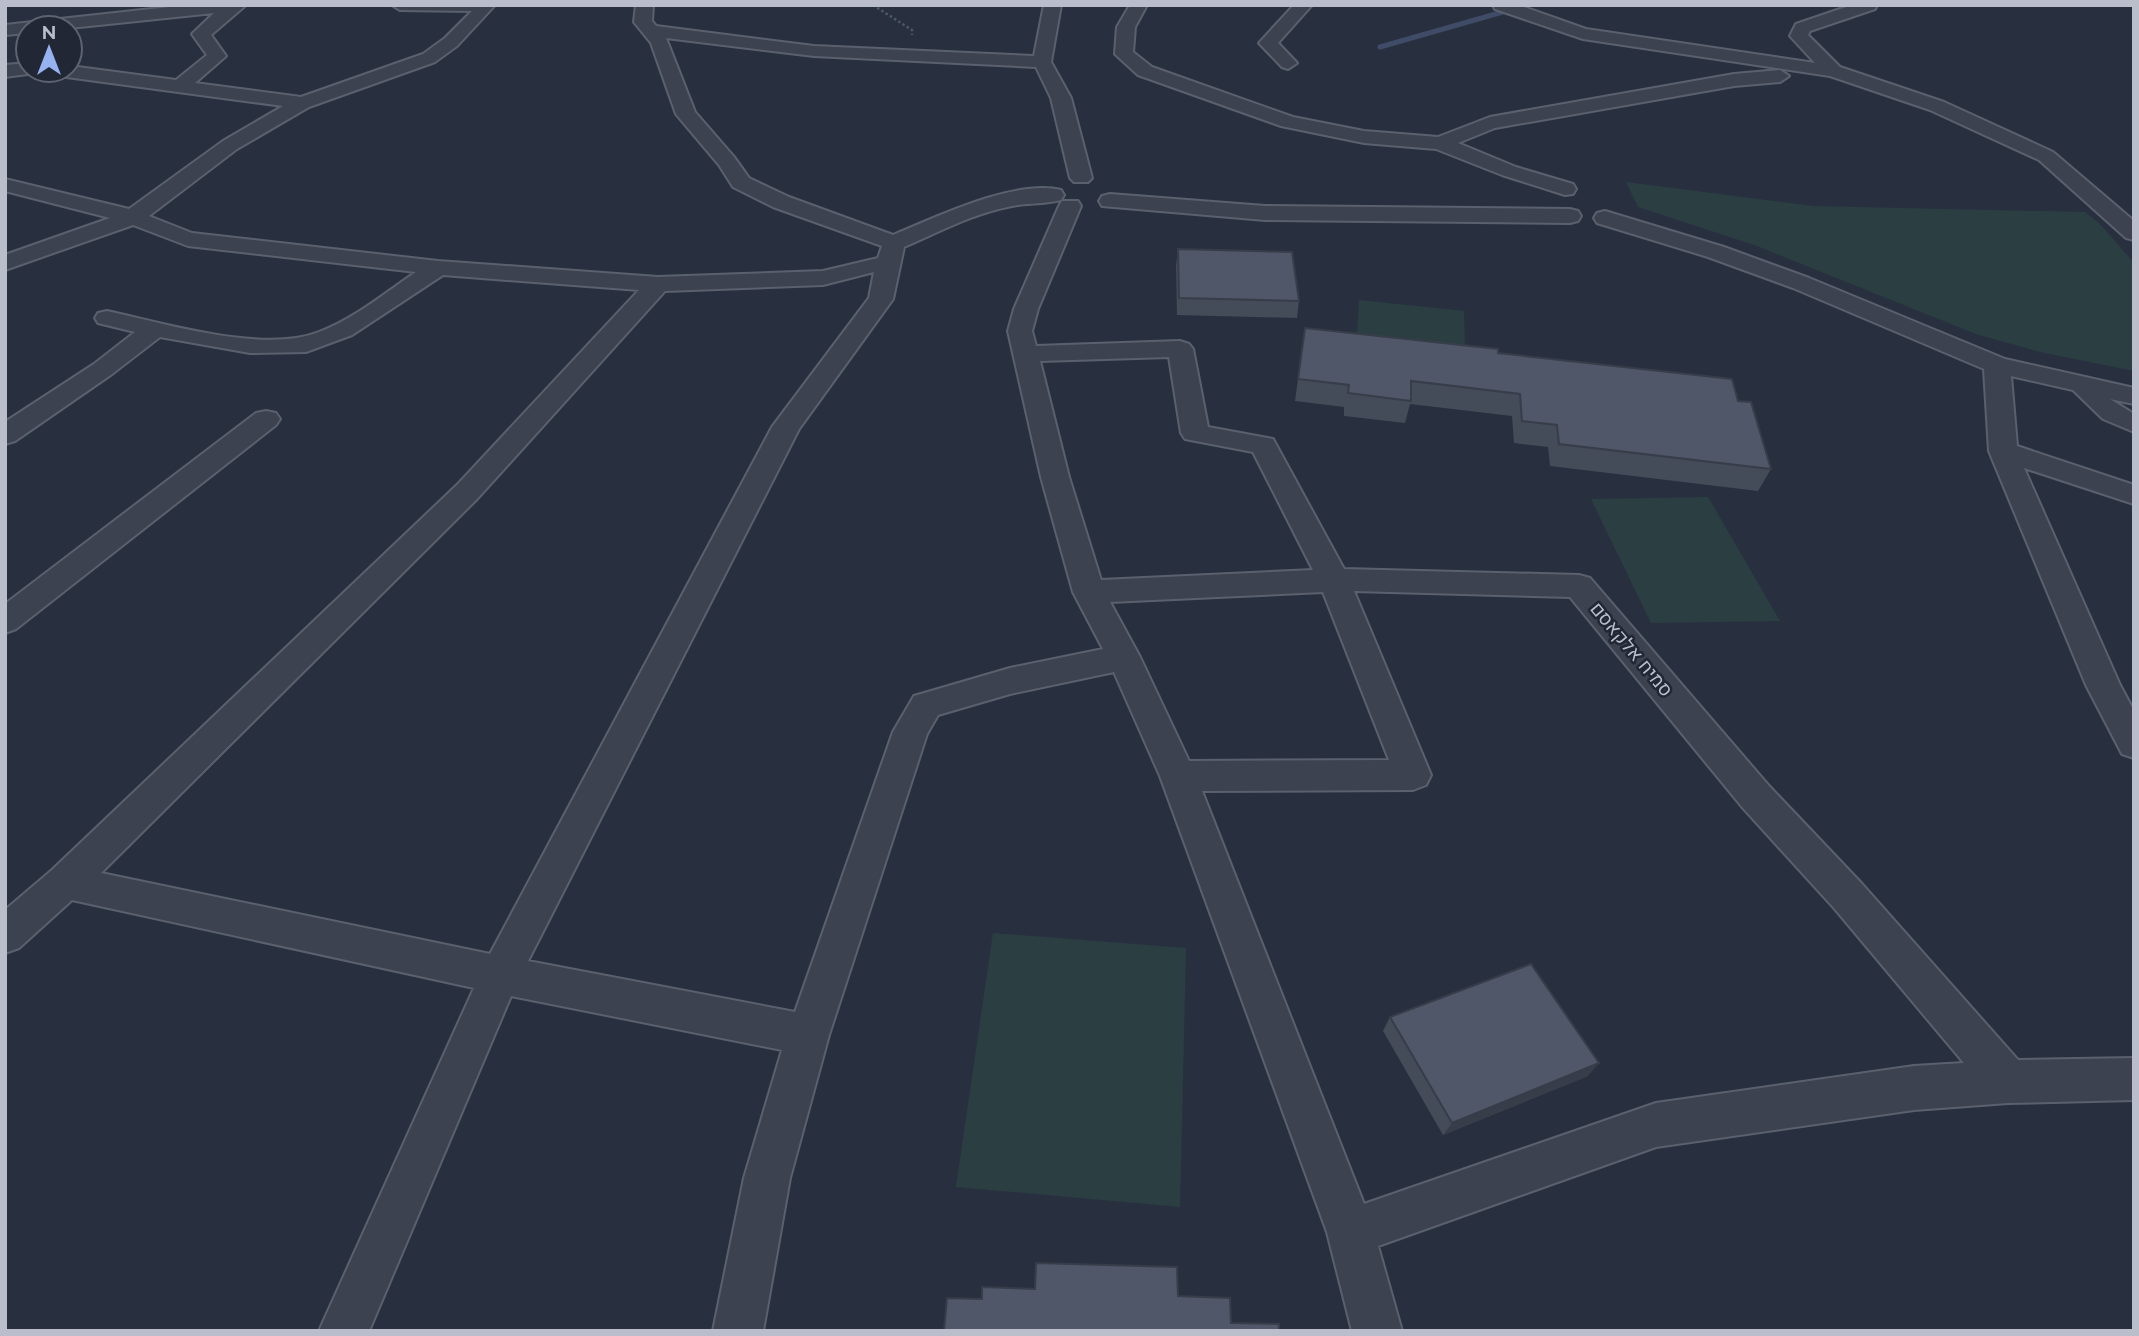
<svg xmlns="http://www.w3.org/2000/svg" width="2139" height="1336" font-family="Raleway,Heebo,sans-serif">
	<style>
		.green { fill: #2b3e42 }
		.lines { fill: none; stroke-linecap: round; stroke-linejoin: round }
		.stream { stroke: #404c67; stroke-width: 5 }
		.minor-casing { stroke: #5a606d; stroke-width: 4 }
		.path { stroke: #4a5b60; stroke-width: 2.5; stroke-dasharray: 2.5 2.5; stroke-linecap: butt }
		.minor { fill: #3c4250; fill-rule: evenodd }
		.wall { fill: #444b59 }
		.shaded-wall { fill: #373d49 }
		.building { fill: #4f5768; stroke: #373d49; stroke-width: 2 }
		.labels { text-anchor: middle; stroke-width: 5; stroke-linejoin: round; paint-order: stroke }
		.street-label { font-size: 19px; fill: #b9beca; stroke: #212735 }
	</style>
	<rect width="100%" height="100%" fill="#283040"/>
	<g class="green">
		<polygon points="1626,182 1813,206 2085,212 2099,223 2134,263 2134,371 2040,352 1976,334 1757,246 1638,207"/>
		<polygon points="1359,300 1464,311 1465,347 1357,336"/>
		<polygon points="1708,497 1780,621 1651,623 1591,499"/>
		<polygon points="993,933 1186,948 1180,1207 956,1187"/>
	</g>
	<g class="lines">
		<polyline class="stream" points="1380,47 1527,5"/>
		<g class="minor-casing">
			<g id="minor">
				<path d="M 188,5 L 246,5 L 211,35 L 226,56 L 195,83 L 301,97 L 423,54 L 445,38 L 472,11 L 400,10 L 392,5 L 495,5 L 457,46 L 435,62 L 309,107 L 237,149 L 149,216 L 192,233 L 438,261 L 658,277 L 823,271 L 878,258 L 882,246 L 773,207 L 733,187 L 719,165 L 676,114 L 651,43 L 634,22 L 636,5 L 653,5 L 652,21 L 656,26 L 814,46 L 1034,56 L 1044,5 L 1061,5 L 1051,62 L 1071,98 L 1092,178 L 1088,182 L 1074,182 L 1070,178 L 1051,98 L 1036,67 L 814,56 L 666,38 L 695,112 L 734,157 L 749,178 L 789,197 L 893,235 C 936,217 1015,179 1061,190 L 1064,195 L 1061,200 C 1045,204 1028,203 1012,206 C 974,213 939,232 904,247 L 893,299 L 799,429 L 528,961 L 795,1012 L 893,732 L 914,696 L 1010,668 L 1103,649 L 1073,592 L 1041,477 L 1008,331 L 1014,309 L 1059,206 L 1062,201 L 1078,201 L 1081,206 L 1038,309 L 1032,331 L 1036,346 L 1180,341 L 1189,344 L 1193,349 L 1208,427 L 1273,439 L 1344,569 L 1579,575 L 1590,578 L 1769,786 L 1862,884 L 2018,1060 L 2134,1058 L 2134,1100 L 2008,1103 L 1914,1110 L 1656,1147 L 1378,1246 L 1402,1331 L 1352,1331 L 1327,1232 L 1160,776 L 1114,672 L 1010,694 L 938,715 L 927,734 L 829,1035 L 790,1178 L 763,1331 L 713,1331 L 744,1178 L 782,1050 L 511,996 L 369,1331 L 319,1331 L 474,988 L 72,900 L 19,948 L 5,953 L 5,910 L 52,870 L 457,485 L 639,290 L 443,275 L 352,335 L 306,352 L 250,353 L 160,337 L 112,374 L 15,441 L 5,444 L 5,422 L 94,364 L 135,332 L 98,323 L 95,318 L 98,313 L 107,311 C 164,323 263,354 319,332 C 354,319 385,293 416,272 L 188,246 L 133,225 L 5,270 L 5,255 L 110,218 L 5,191 L 5,179 L 129,209 L 223,141 L 283,106 L 59,76 L 50,70 L 70,70 L 70,66 L 176,80 L 207,55 L 192,34 L 214,13 L 70,28 L 28,28 L 28,33 L 5,35 L 5,25 ZM 874,272 L 869,298 L 772,427 L 490,954 L 101,873 L 477,499 L 665,291 L 823,285 ZM 1169,357 L 1181,433 L 1185,439 L 1253,452 L 1313,570 L 1101,580 L 1069,477 L 1040,361 ZM 1354,591 L 1570,597 L 1743,808 L 1834,908 L 1964,1063 L 1914,1066 L 1656,1103 L 1364,1204 L 1202,791 L 1413,790 L 1426,785 L 1431,775 ZM 1323,592 L 1389,760 L 1189,761 L 1140,657 L 1110,602 Z"/>
				<polygon points="1130,5 1147,5 1135,27 1133,52 1152,67 1293,117 1364,131 1438,137 1490,117 1734,74 1780,70 1789,76 1780,82 1734,86 1495,128 1458,143 1516,167 1573,184 1576,189 1573,194 1565,195 1502,175 1436,149 1364,143 1281,126 1138,75 1115,54 1117,27"/>
				<polygon points="1294,5 1312,5 1278,43 1297,63 1288,69 1282,67 1259,43"/>
				<polygon points="1493,5 1518,5 1586,29 1815,63 1790,36 1796,24 1852,5 1877,5 1875,9 1810,31 1808,35 1840,67 1944,102 2053,152 2134,221 2134,240 2126,238 2039,160 1930,110 1830,76 1583,39 1495,9"/>
				<polygon points="28,63 28,70 37,70 35,73 5,77 5,65"/>
				<polygon points="1110,194 1265,206 1570,209 1578,211 1581,216 1578,221 1570,223 1265,220 1102,206 1099,201 1102,196"/>
				<polygon points="1605,211 1724,247 1809,278 2005,359 2134,388 2134,404 2110,399 2134,414 2134,432 2103,419 2073,390 2011,376 2017,446 2134,485 2134,504 2024,468 2120,685 2134,711 2134,758 2122,754 2086,685 1989,451 1984,369 1793,288 1708,257 1597,223 1594,218 1597,213"/>
				<polygon points="266,411 276,413 280,419 276,425 16,629 5,633 5,604 256,413"/>
			</g>
		</g>
		<polyline class="path" points="873,5 912,30 912,35"/>
		<use href="#minor" class="minor"/>
	</g>
	<g class="wall">
		<polygon points="1178,249 1299,301 1297,318 1177,315 1176,266"/>
		<polygon points="1305,328 1498,353 1738,401 1771,469 1758,491 1550,466 1548,447 1514,443 1512,416 1410,404 1405,423 1344,416 1344,407 1295,401"/>
		<polygon points="1390,1017 1588,1076 1443,1135 1383,1031"/>
	</g>
	<polygon class="shaded-wall" points="1599,1063 1588,1076 1443,1135 1452,1123"/>
	<g class="building">
		<polygon points="1178,249 1292,252 1299,301 1179,298"/>
		<polygon points="1305,328 1498,349 1498,353 1732,379 1738,401 1751,402 1771,469 1559,444 1557,425 1522,421 1520,394 1411,381 1411,401 1348,393 1349,385 1298,379"/>
		<polygon points="1531,964 1599,1063 1452,1123 1390,1017"/>
		<polygon points="1036,1263 1177,1267 1178,1296 1230,1298 1231,1323 1279,1324 1279,1331 944,1331 947,1298 982,1299 982,1287 1035,1289"/>
	</g>
	<g class="labels">
		<g class="street-label">
			<text transform="translate(1632 649) rotate(50)" y="7">סמיח אלקאסם</text>
		</g>
	</g>
	<rect width="2139" height="1336" fill="none" stroke="#b9beca" stroke-width="14"/>
	<g transform="translate(49 49)"><circle r="33" fill="#212735" stroke="#5e6371" stroke-width="2"/>
	<path d="M0-5L12 26L0 18L-12 26Z" fill="#97b2f1"/>
	<text y="-10" font-size="19" font-weight="bold" text-anchor="middle" fill="#b9beca">N</text>
	</g>
</svg>
